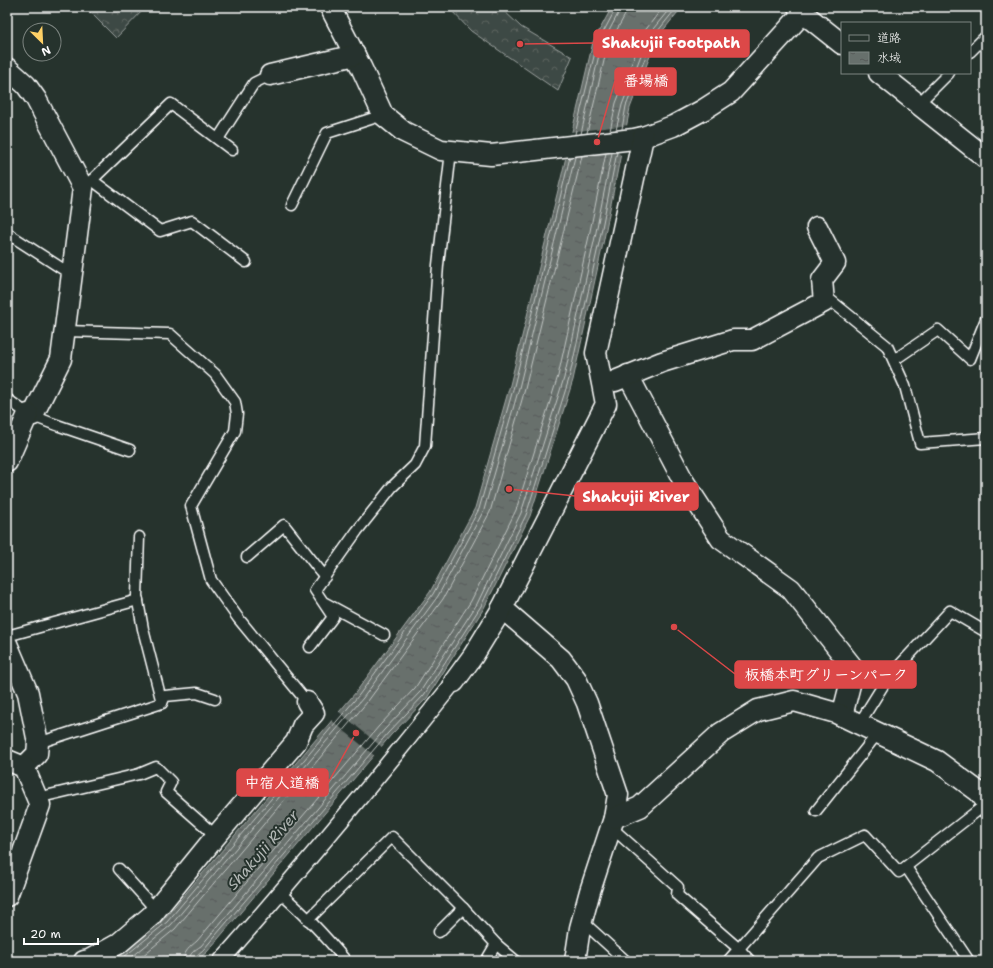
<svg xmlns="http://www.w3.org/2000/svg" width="993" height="968" font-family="'Shantell Sans','Klee One',sans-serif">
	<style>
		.forest { fill: url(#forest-crowns); stroke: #9ea4a2 }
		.water { fill: url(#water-ripples); stroke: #a4a9a7 }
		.pier { fill: #26332d }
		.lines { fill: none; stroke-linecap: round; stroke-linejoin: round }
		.shore { stroke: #c2c6c4; stroke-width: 1 }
		.service-casing { stroke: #fff; stroke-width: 13 }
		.pedestrian-casing { stroke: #fff; stroke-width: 18 }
		.minor-casing { stroke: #fff; stroke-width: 23 }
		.service { stroke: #26332d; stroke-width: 10 }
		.pedestrian { stroke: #26332d; stroke-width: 15 }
		.minor { stroke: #26332d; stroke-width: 20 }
		.labels { text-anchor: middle; stroke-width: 4; stroke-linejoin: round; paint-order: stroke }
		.water-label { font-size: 15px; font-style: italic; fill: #b3b8b6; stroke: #26332d }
		.leader { fill: none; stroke: #dc4848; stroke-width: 1.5 }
		.callout-dot { fill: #dc4848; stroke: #26332d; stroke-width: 1.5 }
		.callout { fill: #dc4848; stroke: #dc4848; stroke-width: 1.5 }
		.callout-label { font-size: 15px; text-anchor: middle; font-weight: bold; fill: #fff }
	</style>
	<defs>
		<pattern id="forest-crowns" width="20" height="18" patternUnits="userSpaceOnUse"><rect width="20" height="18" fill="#3e4944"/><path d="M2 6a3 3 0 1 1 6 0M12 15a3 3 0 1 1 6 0" fill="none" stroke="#5b6460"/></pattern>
		<pattern id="water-ripples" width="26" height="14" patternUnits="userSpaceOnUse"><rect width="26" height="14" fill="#67706c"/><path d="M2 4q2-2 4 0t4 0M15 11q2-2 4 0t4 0" fill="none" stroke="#575a59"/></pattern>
	</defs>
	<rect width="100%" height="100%" fill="#26332d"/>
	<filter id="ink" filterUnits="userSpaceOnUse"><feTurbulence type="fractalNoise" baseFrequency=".025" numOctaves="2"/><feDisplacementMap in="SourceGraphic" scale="8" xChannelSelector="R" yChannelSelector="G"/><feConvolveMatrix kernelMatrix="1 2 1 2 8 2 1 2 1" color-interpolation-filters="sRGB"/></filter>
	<g filter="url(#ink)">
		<g class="forest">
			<polygon points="85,7 146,7 116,38"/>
			<polygon points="448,7 500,7 521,27 572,57 558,91 471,31"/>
		</g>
		<polygon class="water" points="612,7 682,7 657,38 630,108 604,239 573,380 530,516 484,608 427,698 391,735 207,952 196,961 107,961 117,957 164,919 356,692 430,592 475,508 510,385 562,174 593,42"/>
		<g class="pier">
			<polygon points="629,125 622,156 616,151 564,159 570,132"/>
			<polygon points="338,711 383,748 376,757 330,719"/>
		</g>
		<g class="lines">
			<g class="shore">
				<polyline points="622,129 626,106 654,36 677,7"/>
				<polyline points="616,130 622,105 649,34 671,7"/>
				<polyline points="610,131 616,103 644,32 663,7"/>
				<polyline points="587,133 607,48 625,15 626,7"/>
				<polyline points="575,134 597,44 615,10 615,7"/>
				<polyline points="581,134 601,46 619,12 620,7"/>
				<polyline points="119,961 167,922 359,695 433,594 479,509 514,386 570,157"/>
				<polyline points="127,961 171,925 363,698 438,596 484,510 519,388 575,157"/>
				<polyline points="136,961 175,929 368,701 443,599 490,512 525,389 582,156"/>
				<path d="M 183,961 C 184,951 190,947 197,941 L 379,726 L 415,688 L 471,601 L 516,510 L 558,376 L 589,236 L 606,153"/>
				<path d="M 189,961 C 189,953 195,950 201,946 L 384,730 L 420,692 L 477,604 L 521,513 L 564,378 L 595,237 L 612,153"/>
				<polyline points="194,961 195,957 204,949 388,733 424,695 481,606 526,515 569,379 600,238 617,152"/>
			</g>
			<g class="service-casing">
				<g id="service">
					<polyline points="970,52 986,36"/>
					<polyline points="918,104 949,73"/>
					<polyline points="218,139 254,83 270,75"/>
					<polyline points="92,180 171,104 232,150"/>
					<polyline points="83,188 92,180 160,231 192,221 246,262"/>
					<polyline points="292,205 327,133 383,115"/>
					<polyline points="7,233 72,275"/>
					<polyline points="824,302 829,299 887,346 905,386 920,443 986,438"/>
					<polyline points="65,331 170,334 215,374 235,402 237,414 235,431 191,506 211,580 238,618 307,702"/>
					<polyline points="894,360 938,330 970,359 986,319"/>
					<polyline points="7,399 28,414 51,423 130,450"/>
					<polyline points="139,537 137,596 143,629 162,703"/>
					<polyline points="247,557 284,525 325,577"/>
					<polyline points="325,603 384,635"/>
					<polyline points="7,636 138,600"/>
					<polyline points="310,647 333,617 315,590 357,531 392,487 415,465 425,446 438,265 451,151"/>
					<polyline points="859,724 887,679 950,611 986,632"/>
					<polyline points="38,743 162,703 165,696 197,693 215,699"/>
					<polyline points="37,798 139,774 156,767 171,782 166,792 216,836"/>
					<polyline points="816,811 878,733"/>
					<polyline points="611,827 678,887 677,895 739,949 750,961"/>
					<polyline points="906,867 969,961"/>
					<polyline points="119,869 156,910"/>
					<path d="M 280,893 C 304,913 326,937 346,961"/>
					<polyline points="308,920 392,837 463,908 496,944 516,961"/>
					<polyline points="582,921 626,961"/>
					<polyline points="439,932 463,908"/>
					<polyline points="486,961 496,944"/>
					<polyline points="728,961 818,858 865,835 899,872 986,804"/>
				</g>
			</g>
			<g class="pedestrian-casing">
				<path id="pedestrian" d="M 221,961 C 301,870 378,777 454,682"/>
			</g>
			<g class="minor-casing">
				<g id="minor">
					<polyline points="330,7 361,67 383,115 404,132 441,150 491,155 634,139 643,137 673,126 703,110 731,92 803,13"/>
					<polyline points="798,7 803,13 842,44"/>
					<polyline points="7,68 26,85 36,99 83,188 61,359 33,415"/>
					<polyline points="879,73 986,158"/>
					<polyline points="270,75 355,55"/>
					<polyline points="628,375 684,482 721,539 791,589 854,669 842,716"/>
					<polyline points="615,381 662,362 733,340 752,340 824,302 822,280 835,263 817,227"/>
					<polyline points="7,462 28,414"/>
					<polyline points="502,608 561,659 576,679 587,703 618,795 614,818 590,891 580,928 575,961"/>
					<polyline points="7,644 28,693 38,743 37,754 24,767"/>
					<polyline points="454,682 473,656 500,612 606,404 596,353 643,137"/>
					<polyline points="7,760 24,767 40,805 7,896"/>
					<polyline points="614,818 640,807 721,733 758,710 794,701 836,713 937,761 979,792 986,801"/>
					<polyline points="84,961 89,960 118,944 151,916 216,836 296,742 303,725 314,713 307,702"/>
				</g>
			</g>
			<use href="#service" class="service"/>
			<use href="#pedestrian" class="pedestrian"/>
			<use href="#minor" class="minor"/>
		</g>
	</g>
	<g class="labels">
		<g class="water-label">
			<text transform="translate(263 850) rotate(-49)" y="5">Shakujii River</text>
		</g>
	</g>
	<path class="leader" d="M520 44L594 43M597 142L615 81M509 489L575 496M674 627L735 674M356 733L328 783"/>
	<g class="callout-dot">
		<circle cx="520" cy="44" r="4"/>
		<circle cx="597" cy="142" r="4"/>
		<circle cx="509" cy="489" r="4"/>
		<circle cx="674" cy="627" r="4"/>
		<circle cx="356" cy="733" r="4"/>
	</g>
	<g class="callout">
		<rect x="594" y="30" width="155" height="27" rx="4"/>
		<rect x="615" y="68" width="61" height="27" rx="4"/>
		<rect x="575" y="483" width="123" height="27" rx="4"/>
		<rect x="735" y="661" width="181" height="27" rx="4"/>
		<rect x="237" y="769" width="91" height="27" rx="4"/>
	</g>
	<g class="callout-label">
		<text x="671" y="48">Shakujii Footpath</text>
		<text x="646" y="86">番場橋</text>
		<text x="636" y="502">Shakujii River</text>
		<text x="826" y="680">板橋本町グリーンパーク</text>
		<text x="282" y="788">中宿人道橋</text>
	</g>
	<rect width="993" height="968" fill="none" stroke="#26332d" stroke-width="24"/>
	<rect x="12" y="12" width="969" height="944" fill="none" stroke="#fff" stroke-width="1.5" filter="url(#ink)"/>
	<rect x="841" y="22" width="130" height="52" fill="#26332d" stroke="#7d8581"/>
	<rect x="849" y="35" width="20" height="6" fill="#26332d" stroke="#7d8581"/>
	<text x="877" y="42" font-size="12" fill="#ffffff">道路</text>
	<rect x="849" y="52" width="20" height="12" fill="url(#water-ripples)" stroke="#7d8581"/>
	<text x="877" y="62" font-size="12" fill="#ffffff">水域</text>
	<g transform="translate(42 42) rotate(156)"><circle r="19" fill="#26332d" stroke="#7d8581"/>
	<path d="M0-3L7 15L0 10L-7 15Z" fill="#ffd166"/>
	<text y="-6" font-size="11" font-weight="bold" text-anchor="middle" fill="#ffffff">N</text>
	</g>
	<path d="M24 938v6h74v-6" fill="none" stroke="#ffffff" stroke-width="2"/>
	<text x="30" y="938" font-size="12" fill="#ffffff" stroke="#26332d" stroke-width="3" paint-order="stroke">20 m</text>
</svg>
